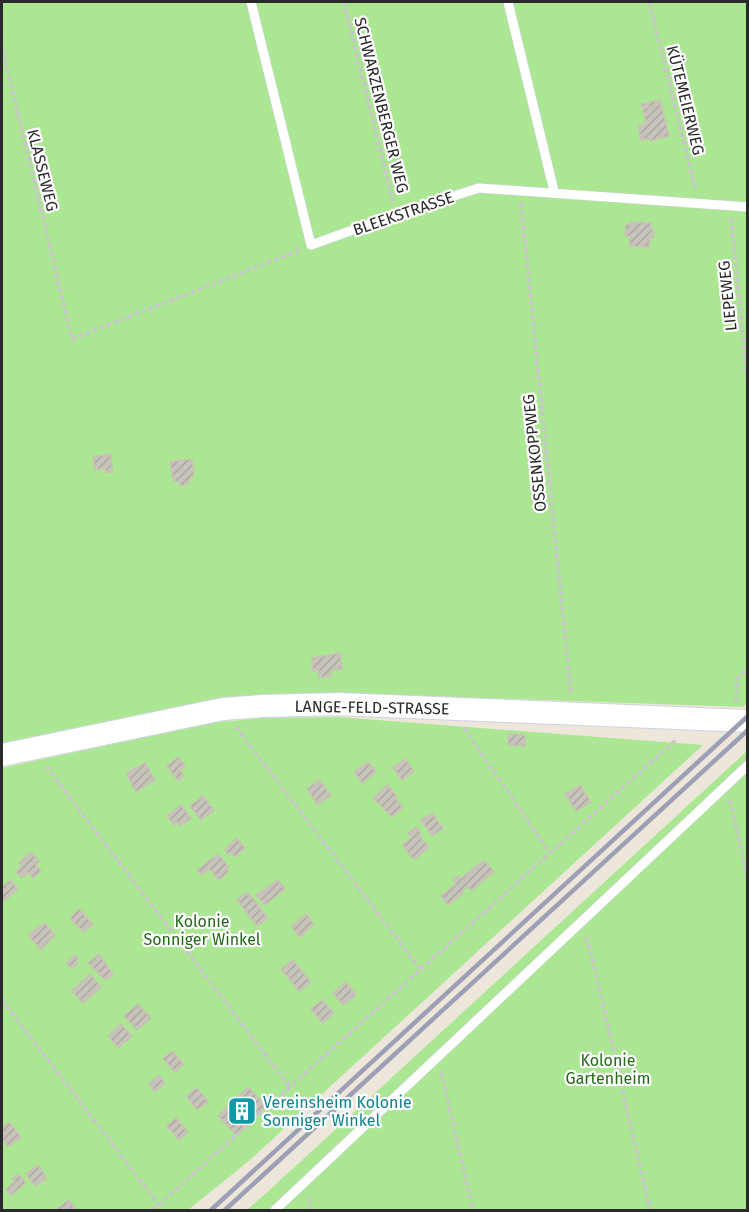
<svg xmlns="http://www.w3.org/2000/svg" width="749" height="1212" font-family="'Fira Sans',sans-serif">
	<style>
		.park { fill: #abe793 }
		.building { fill: url(#building-hatch); stroke: #c8c2b4; stroke-width: 1.5 }
		.lines { fill: none; stroke-linecap: round; stroke-linejoin: round }
		.service-casing { stroke: #cfd2e3; stroke-width: 10 }
		.tertiary-casing { stroke: #cfd2e3; stroke-width: 24 }
		.path { stroke: #c7c7c7; stroke-width: 4; stroke-dasharray: 4.5 3; stroke-linecap: butt }
		.service { stroke: #fff; stroke-width: 9 }
		.tertiary { stroke: #fff; stroke-width: 22 }
		.rail { stroke: #9d9fb5; stroke-width: 4.5 }
		.labels { text-anchor: middle; stroke-width: 4.5; stroke-linejoin: round; paint-order: stroke }
		.street-label { font-size: 16px; fill: #292929; stroke: #fff }
		.park-label { font-size: 16px; fill: #226a16; stroke: #fff }
		.culture-label { font-size: 16px; fill: #0d838f; stroke: #fff; text-anchor: start }
	</style>
	<defs>
		<pattern id="building-hatch" width="6" height="6" patternUnits="userSpaceOnUse" patternTransform="scale(1.5)"><rect width="6" height="6" fill="#c8c3ba"/><path d="M-1 1l2-2M0 6l6-6M5 7l2-2" fill="none" stroke="#aca8a0"/></pattern>
	</defs>
	<rect width="100%" height="100%" fill="#ede6da"/>
	<g class="park">
		<polygon points="2,2 747,2 747,703 743,707 341,693 262,695 204,701 2,744"/>
		<polygon points="339,717 703,745 250,1160 188,1210 2,1210 2,768 210,723 262,718"/>
		<polygon points="747,751 747,1210 247,1210 275,1185"/>
	</g>
	<g class="building">
		<polygon points="660,100 661,104 643,109 641,104"/>
		<polygon points="661,104 669,136 650,141 649,138 641,140 638,126 646,124 643,109"/>
		<polygon points="631,222 651,223 651,230 654,230 653,238 650,238 649,247 629,246 630,237 625,235 626,224 631,225"/>
		<polygon points="110,454 113,472 106,473 105,468 95,470 93,457"/>
		<polygon points="192,459 194,475 188,481 189,484 180,486 180,483 173,480 170,462"/>
		<polygon points="340,653 342,669 331,670 331,676 319,678 318,670 313,671 312,658"/>
		<polygon points="508,734 525,735 525,746 508,745"/>
		<polygon points="178,757 185,766 180,770 184,776 178,781 167,766"/>
		<polygon points="405,759 414,771 402,780 393,768"/>
		<polygon points="368,762 376,772 362,783 354,772"/>
		<polygon points="145,763 155,780 136,792 126,773"/>
		<polygon points="319,780 331,795 318,805 307,789"/>
		<polygon points="387,785 397,796 384,809 373,798"/>
		<polygon points="580,785 591,802 576,811 565,794"/>
		<polygon points="203,796 214,810 201,820 190,806"/>
		<polygon points="395,798 403,807 392,817 384,809"/>
		<polygon points="181,805 191,818 180,826 177,822 174,825 167,816"/>
		<polygon points="432,813 443,828 432,836 421,820"/>
		<polygon points="416,827 421,833 418,835 429,847 414,860 402,845 412,837 408,833"/>
		<polygon points="237,838 245,848 235,857 231,852 228,854 225,850"/>
		<polygon points="31,852 39,861 36,865 41,871 33,878 28,872 22,878 16,872 22,866 19,863"/>
		<polygon points="218,854 229,867 226,869 228,872 219,880 209,869 202,875 197,870"/>
		<polygon points="484,860 494,872 472,890 467,887 462,891 463,893 448,905 441,896 456,884 453,880 458,876 460,879"/>
		<polygon points="11,880 18,889 3,902 2,899 2,887"/>
		<polygon points="278,880 285,889 265,905 256,895"/>
		<polygon points="246,893 248,895 249,894 268,918 257,926 237,900"/>
		<polygon points="79,909 93,924 83,932 70,918"/>
		<polygon points="306,914 314,924 300,937 291,927"/>
		<polygon points="45,923 55,935 41,950 28,935"/>
		<polygon points="99,954 113,974 106,980 88,963"/>
		<polygon points="75,955 78,959 76,961 78,963 72,969 66,963"/>
		<polygon points="293,960 311,982 299,991 281,969"/>
		<polygon points="90,974 101,987 83,1003 72,991"/>
		<polygon points="346,982 356,995 343,1005 333,993"/>
		<polygon points="322,1000 334,1013 322,1023 311,1009"/>
		<polygon points="138,1004 151,1018 137,1030 124,1016"/>
		<polygon points="121,1024 132,1036 118,1048 108,1036"/>
		<polygon points="172,1051 184,1064 175,1072 163,1059"/>
		<polygon points="159,1075 165,1083 155,1092 149,1084"/>
		<polygon points="248,1087 266,1106 236,1135 218,1116"/>
		<polygon points="197,1088 208,1102 197,1110 186,1096"/>
		<polygon points="176,1118 188,1132 179,1140 167,1126"/>
		<polygon points="9,1122 21,1137 8,1147 2,1138 2,1127"/>
		<polygon points="38,1165 47,1178 35,1186 26,1174"/>
		<polygon points="18,1174 26,1183 11,1195 6,1189 15,1181 12,1179"/>
		<polygon points="69,1200 77,1210 55,1210"/>
	</g>
	<g class="lines">
		<g class="service-casing">
			<g id="service">
				<polyline points="251,2 311,245 397,214 479,188 748,207"/>
				<polyline points="508,2 554,191"/>
				<polyline points="275,1210 748,765"/>
			</g>
		</g>
		<g class="tertiary-casing">
			<polyline id="tertiary" points="2,755 223,709 262,706 338,704 748,721"/>
		</g>
		<g class="path">
			<polyline points="344,2 393,202"/>
			<polyline points="649,2 696,191"/>
			<polyline points="2,47 72,339 300,250"/>
			<polyline points="521,203 571,694"/>
			<polyline points="731,218 748,385"/>
			<polyline points="736,702 737,679 748,668"/>
			<polyline points="236,727 421,970"/>
			<polyline points="464,728 550,853"/>
			<polyline points="46,766 290,1087"/>
			<polyline points="730,800 748,879"/>
			<polyline points="586,937 592,957 650,1210"/>
			<polyline points="2,1000 159,1205"/>
			<polyline points="441,1071 473,1210"/>
			<polyline points="308,1198 311,1210"/>
			<polyline points="153,1210 677,739"/>
		</g>
		<use href="#service" class="service"/>
		<use href="#tertiary" class="tertiary"/>
		<g class="rail">
			<polyline points="211,1210 748,716"/>
			<polyline points="225,1210 748,730"/>
		</g>
	</g>
	<defs>
		<g id="building-square" transform="scale(1.5)"><rect x="-9" y="-9" width="18" height="18" rx="4" fill="#0f9aa8" stroke="#fff"/><path d="M-4-6H4V6H1V3H-1V6H-4ZM-2.5-4.3h1.7v1.8h-1.7ZM.8-4.3h1.7v1.8H.8ZM-2.5-1h1.7V.8h-1.7ZM.8-1h1.7V.8H.8Z" fill="#fff"/></g>
	</defs>
	<g fill-rule="evenodd">
		<use href="#building-square" x="242" y="1111"/>
	</g>
	<g class="labels">
		<g class="street-label">
			<text transform="translate(686 100) rotate(76)" y="6">KÜTEMEIERWEG</text>
			<text transform="translate(382 105) rotate(76)" y="6">SCHWARZENBERGER WEG</text>
			<text transform="translate(43 170) rotate(76)" y="6">KLASSEWEG</text>
			<text transform="translate(403 213) rotate(-19)" y="6">BLEEKSTRASSE</text>
			<text transform="translate(727 296) rotate(-96)" y="6">LIEPEWEG</text>
			<text transform="translate(534 453) rotate(-96)" y="6">OSSENKOPPWEG</text>
			<text transform="translate(372 707) rotate(1)" y="6">LANGE-FELD-STRASSE</text>
		</g>
		<g class="park-label">
			<text x="202" y="927">Kolonie<tspan x="202" dy="18">Sonniger Winkel</tspan></text>
			<text x="608" y="1066">Kolonie<tspan x="608" dy="18">Gartenheim</tspan></text>
		</g>
		<g class="culture-label">
			<text x="263" y="1108">Vereinsheim Kolonie<tspan x="263" dy="18">Sonniger Winkel</tspan></text>
		</g>
	</g>
	<rect width="749" height="1212" fill="none" stroke="#292929" stroke-width="6"/>
</svg>
